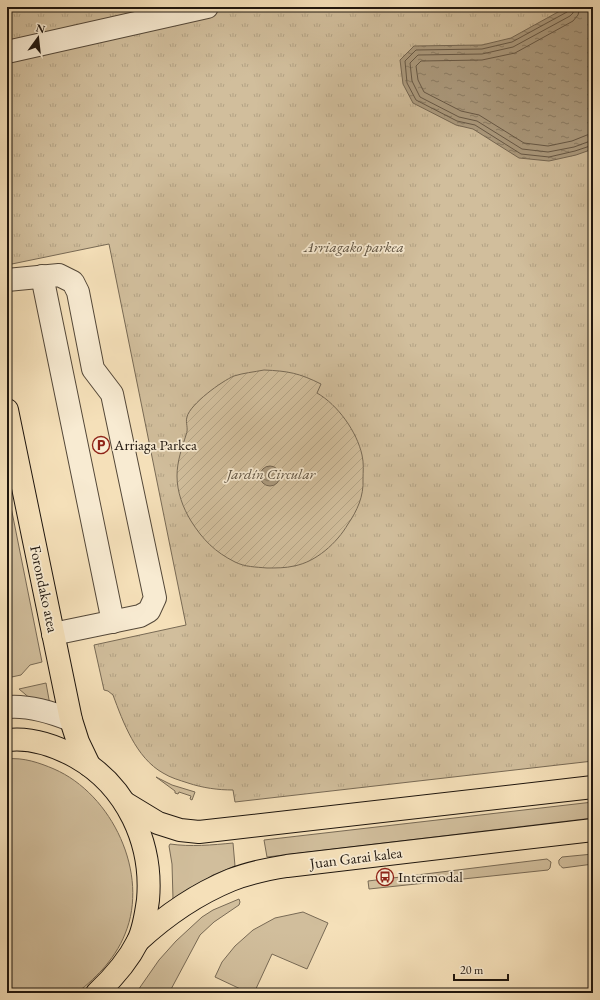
<svg xmlns="http://www.w3.org/2000/svg" width="600" height="1000" font-family="'EB Garamond',serif">
	<style>
		.grass { fill: #d1be9c; stroke: #786a55 }
		.park { fill: url(#park-tufts); stroke: #786a55 }
		.garden { fill: url(#garden-furrows); stroke: #786a55 }
		.water { fill: url(#water-ripples); stroke: #746652 }
		.lines { fill: none; stroke-linecap: round; stroke-linejoin: round }
		.shore { stroke: #665846; stroke-width: 1 }
		.minor-casing { stroke: #544839; stroke-width: 24 }
		.major-casing { stroke: #1f160e; stroke-width: 24 }
		.minor { stroke: #f8ebd2; stroke-width: 22 }
		.major { stroke: #f5e0b9; stroke-width: 22 }
		.labels { text-anchor: middle; stroke-width: 3.5; stroke-linejoin: round; paint-order: stroke }
		.park-label { font-size: 15px; font-style: italic; fill: #5d5140; stroke: #f8ebd2 }
		.poi-label { font-size: 15px; fill: #1f160e; stroke: #f8ebd2; text-anchor: start }
		.street-label { font-size: 15px; fill: #1f160e; stroke: #f8ebd2 }
	</style>
	<defs>
		<pattern id="park-tufts" width="24" height="20" patternUnits="userSpaceOnUse"><rect width="24" height="20" fill="#d1be9c"/><path d="M3 7l-1-3M5 7V3M7 7l1-3M15 17l-1-3M17 17v-4M19 17l1-3" fill="none" stroke="#b3a385"/></pattern>
		<pattern id="garden-furrows" width="10" height="10" patternUnits="userSpaceOnUse"><rect width="10" height="10" fill="#d1be9c"/><path d="M-1 1l2-2M0 10L10 0M9 11l2-2" fill="none" stroke="#b3a385"/></pattern>
		<pattern id="water-ripples" width="26" height="14" patternUnits="userSpaceOnUse"><rect width="26" height="14" fill="#ac9b7f"/><path d="M2 4q2-2 4 0t4 0M15 11q2-2 4 0t4 0" fill="none" stroke="#8b7d66"/></pattern>
	</defs>
	<rect width="100%" height="100%" fill="#f5e0b9"/>
	<filter id="stains"><feTurbulence type="fractalNoise" baseFrequency=".005" numOctaves="4"/><feColorMatrix values="0 0 0 0 .2 0 0 0 0 .09 0 0 0 0 .02 0 0 0 .5 -.17"/></filter>
	<radialGradient id="worn" r=".72"><stop offset=".6" stop-color="#630" stop-opacity="0"/><stop offset="1" stop-color="#630" stop-opacity=".3"/></radialGradient>
	<g class="grass">
		<polygon points="7,487 42,662 30,665 21,675 7,678"/>
		<polygon points="46,683 50,705 32,700 19,689"/>
		<path d="M 7,759 C 23,757 40,763 54,769 C 112,794 150,874 125,934 C 120,947 111,960 102,970 C 96,976 82,991 74,993 C 68,994 61,993 56,993 C 39,993 23,993 7,993 Z"/>
		<polygon points="156,777 172,785 195,792 192,800 190,799 191,796 179,792 178,794 175,793 175,791"/>
		<polygon points="593,802 593,818 267,857 264,840"/>
		<path d="M 233,843 L 235,866 L 213,875 L 175,900 L 173,899 L 172,864 L 169,846 L 170,844 C 191,847 212,845 233,843 Z"/>
		<path d="M 593,854 L 593,864 L 563,868 C 560,866 558,864 559,860 L 562,857 Z"/>
		<polygon points="547,859 551,862 550,868 548,870 369,889 368,881"/>
		<polygon points="239,899 240,902 239,905 214,922 200,935 169,993 136,993 159,960 176,941 202,917 213,910"/>
		<polygon points="303,912 328,923 307,969 272,954 254,993 249,993 215,977 222,962 235,946 253,930 275,918"/>
	</g>
	<path class="park" d="M 7,7 L 593,7 L 593,761 L 235,802 L 233,790 C 218,790 203,788 188,783 C 179,780 171,778 163,773 C 136,758 123,722 113,695 L 108,691 L 104,690 L 94,645 L 186,625 L 109,244 L 7,265 Z"/>
	<path class="garden" d="M 264,370 C 288,371 299,373 321,384 L 317,393 C 338,405 357,432 362,455 C 364,463 363,472 363,479 C 364,496 357,511 348,524 C 337,543 316,562 294,566 C 286,568 276,568 267,568 C 256,567 245,567 235,562 C 215,552 203,540 191,521 C 183,508 177,492 177,476 C 177,461 182,448 186,435 C 189,428 185,423 187,417 C 190,404 222,381 234,376 C 243,373 254,372 264,370 Z"/>
	<g class="water">
		<polygon points="567,7 593,7 593,149 576,155 549,161 519,158 473,129 456,125 413,103 403,84 400,60 414,46 482,45 511,38"/>
		<circle cx="270" cy="476" r="10"/>
	</g>
	<g class="lines">
		<g class="shore">
			<polyline points="569,7 567,12 512,42 482,49 416,50 405,61 407,83 416,100 457,121 475,125 521,154 549,157 575,151 593,145"/>
			<polyline points="574,7 573,13 570,16 513,47 482,54 418,55 410,63 412,81 420,97 459,117 477,121 522,149 548,152 574,147 593,140"/>
			<polyline points="580,7 578,15 573,21 515,53 482,60 421,61 416,66 418,80 424,92 461,111 479,115 524,143 548,146 572,141 587,135 593,134"/>
		</g>
		<g class="minor-casing">
			<g id="minor">
				<polyline points="7,52 207,7"/>
				<polyline points="42,276 113,622"/>
				<polyline points="7,280 59,275 73,282 78,292 93,369 112,394 155,598 149,611 140,616 53,634"/>
				<path d="M 7,707 C 28,705 51,712 71,720"/>
			</g>
		</g>
		<g class="major-casing">
			<g id="major">
				<polyline points="7,410 71,720 78,742 89,765"/>
				<path d="M 7,740 C 31,737 56,746 76,757 C 127,786 153,843 148,900 C 146,914 144,929 138,941 C 128,961 113,978 97,993"/>
				<polyline points="125,803 158,823 180,830 199,832 593,787"/>
				<path d="M 138,941 C 165,916 197,894 231,880 C 249,873 268,869 287,866 L 593,830"/>
			</g>
		</g>
		<use href="#minor" class="minor"/>
		<use href="#major" class="major"/>
	</g>
	<defs>
		<g id="parking-ring" transform="scale(0.9)"><circle r="9.5" fill="#f8ebd2" stroke="#8f2418" stroke-width="1.5"/><path d="M-3.5-5.5H1a3.5 3.5 0 0 1 0 7H-1V5.5H-3.5ZM-1-3.4V-.6H.8a1.4 1.4 0 0 0 0-2.8Z" fill="#8f2418"/></g>
		<g id="bus-ring" transform="scale(0.9)"><circle r="9.5" fill="#f8ebd2" stroke="#8f2418" stroke-width="1.5"/><path d="M-5-6H5V4H4V6H2V4H-2V6H-4V4H-5ZM-3.5-4V0h7V-4ZM-3.5 1.2v1.5H-2V1.2ZM2 1.2v1.5H3.5V1.2Z" fill="#8f2418"/></g>
	</defs>
	<g fill-rule="evenodd">
		<use href="#parking-ring" x="101" y="445"/>
		<use href="#bus-ring" x="385" y="877"/>
	</g>
	<g class="labels">
		<g class="park-label">
			<text x="354" y="252">Arriagako parkea</text>
			<text x="271" y="479">Jardín Circular</text>
		</g>
		<g class="poi-label">
			<text x="114" y="450">Arriaga Parkea</text>
			<text x="398" y="882">Intermodal</text>
		</g>
		<g class="street-label">
			<text transform="translate(44 589) rotate(78)" y="5">Forondako atea</text>
			<text transform="translate(356 858) rotate(-7)" y="5">Juan Garai kalea</text>
		</g>
	</g>
	<rect width="600" height="1000" fill="none" stroke="#f5e0b9" stroke-width="24"/>
	<rect x="8" y="8" width="584" height="984" fill="none" stroke="#1f160e" stroke-width="2"/>
	<rect x="12" y="12" width="576" height="976" fill="none" stroke="#1f160e"/>
	<g transform="translate(38 38) rotate(15)" stroke="#f8ebd2" stroke-width="3" paint-order="stroke">
	<path d="M0-3L7 15L0 10L-7 15Z" fill="#1f160e"/>
	<text y="-6" font-size="11" font-weight="bold" text-anchor="middle" fill="#1f160e">N</text>
	</g>
	<path d="M454 974v6h54v-6" fill="none" stroke="#1f160e" stroke-width="2"/>
	<text x="460" y="974" font-size="12" fill="#1f160e" stroke="#f8ebd2" stroke-width="3" paint-order="stroke">20 m</text>
	<rect width="100%" height="100%" filter="url(#stains)"/>
	<rect width="100%" height="100%" fill="url(#worn)"/>
</svg>
